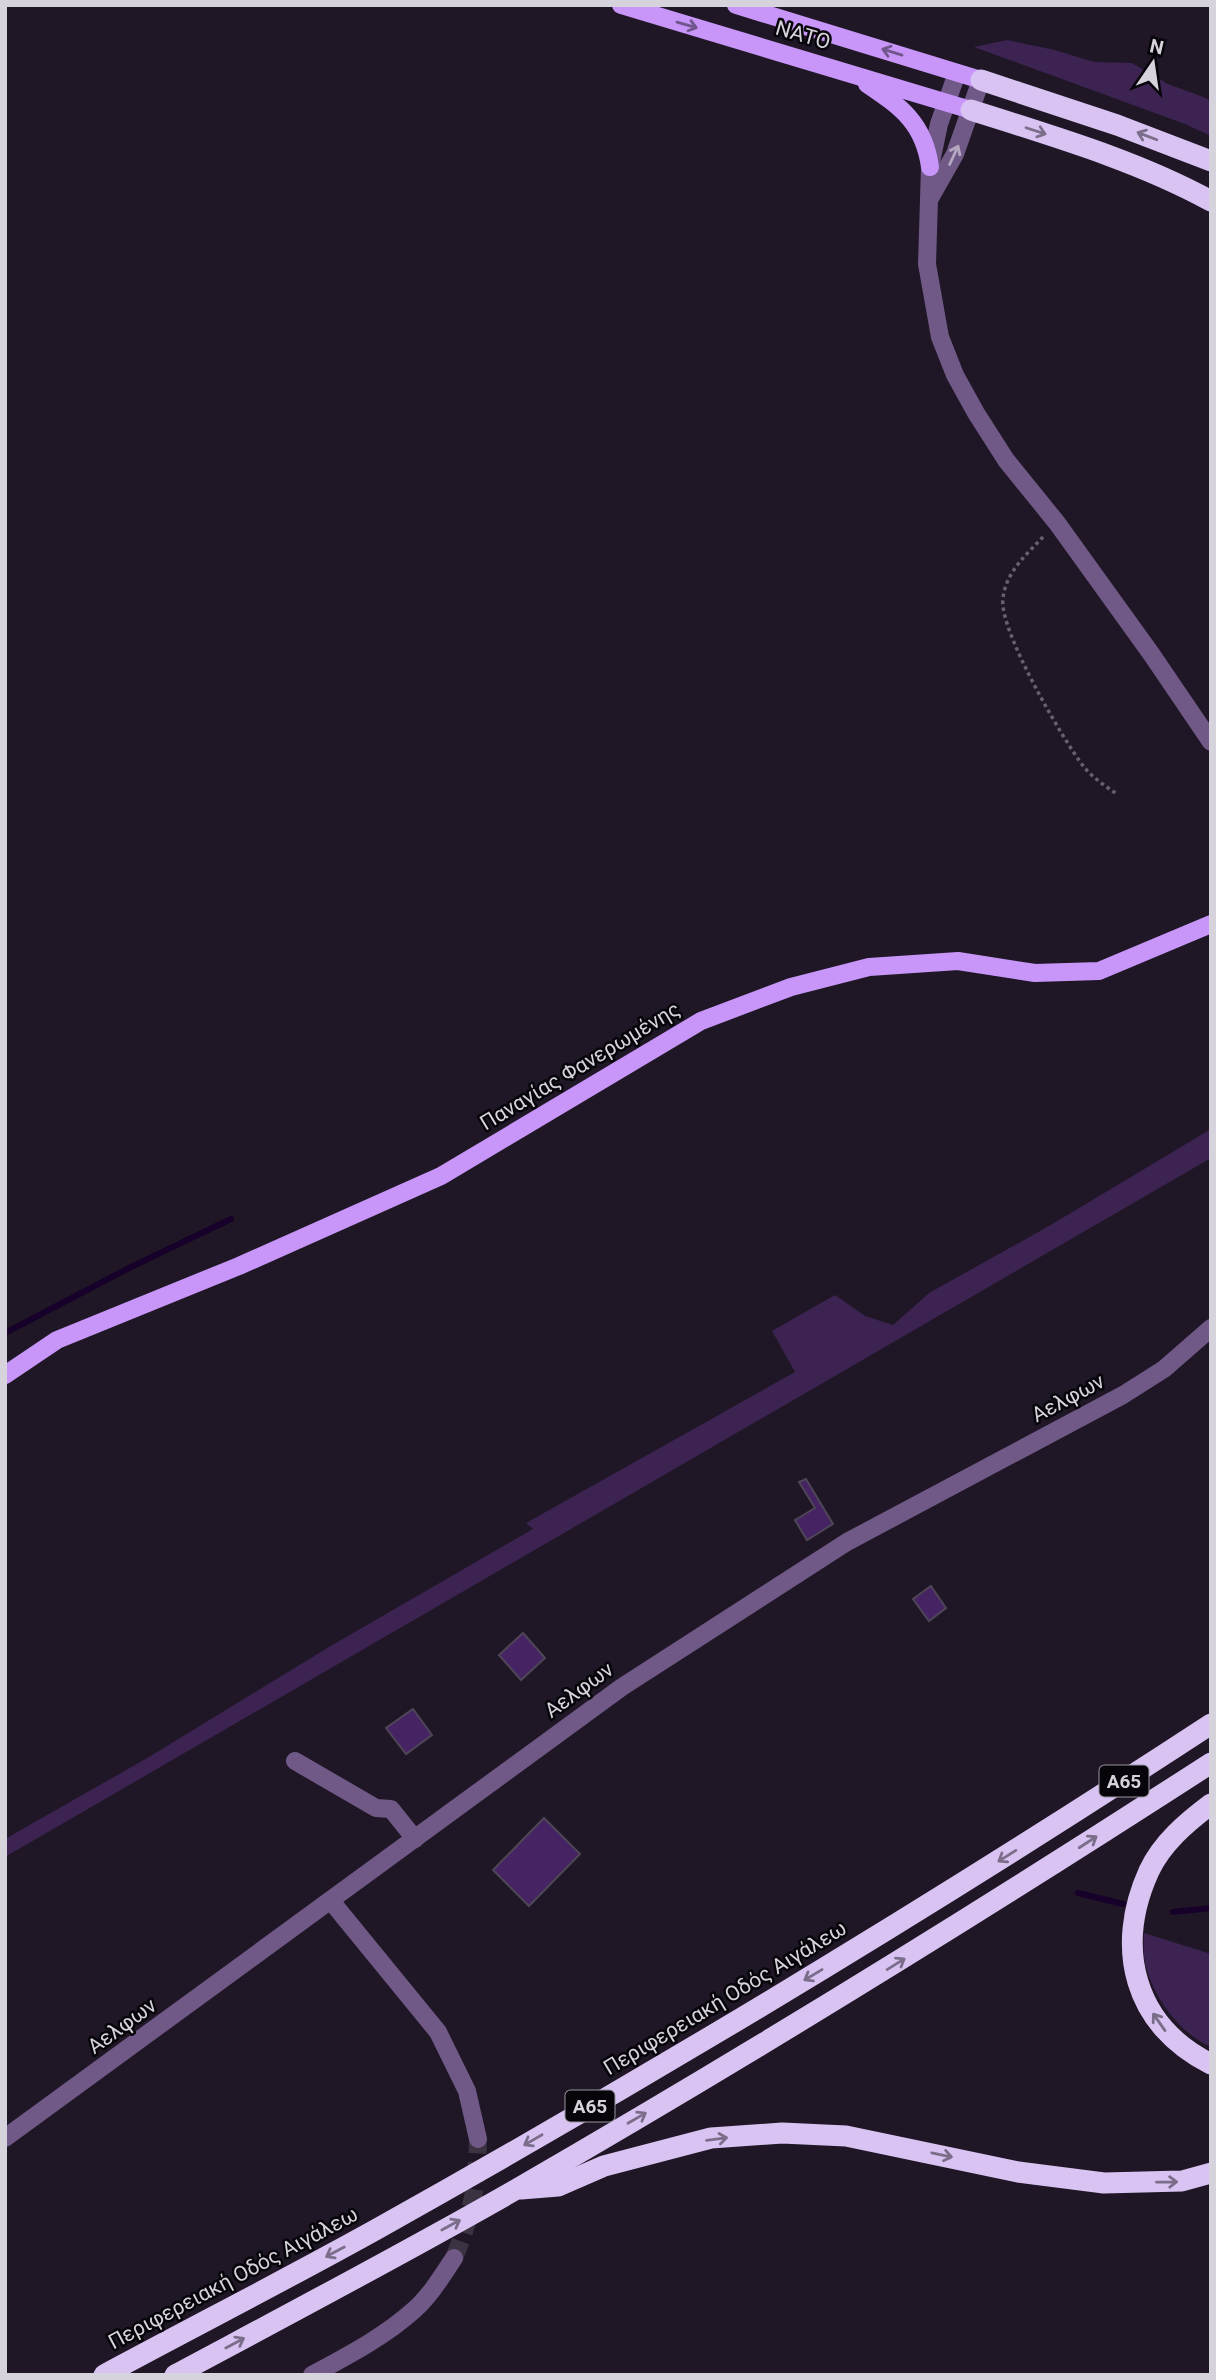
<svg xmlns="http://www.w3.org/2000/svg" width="1216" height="2380" font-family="Roboto,sans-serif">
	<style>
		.green { fill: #3c2352 }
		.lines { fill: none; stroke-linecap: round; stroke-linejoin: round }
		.stream { stroke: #170029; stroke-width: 6 }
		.building { fill: #462363; stroke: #4e4657; stroke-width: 2 }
		.minor-tunnel { stroke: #3b3341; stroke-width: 18; stroke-dasharray: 18 9; stroke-linecap: butt }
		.path { stroke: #67606e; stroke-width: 3.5; stroke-dasharray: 3.5 3.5; stroke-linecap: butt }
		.minor { stroke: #705987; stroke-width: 18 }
		.major { stroke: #c796f8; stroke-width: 18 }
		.highway { stroke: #d9c3f2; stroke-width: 21 }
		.oneway { stroke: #71558d }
		.oneway2 { stroke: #7a6e8a }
		.oneway3 { stroke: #b3a8bf }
		.labels { text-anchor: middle; stroke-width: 5; stroke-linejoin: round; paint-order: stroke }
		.shield { fill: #07050a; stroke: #99959e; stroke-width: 2 }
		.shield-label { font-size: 19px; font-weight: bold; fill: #d7d3dd }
		.street-label { font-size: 21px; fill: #d7d3dd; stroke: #07050a }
	</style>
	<rect width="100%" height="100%" fill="#1f1726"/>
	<g class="green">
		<polygon points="1007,40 1055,50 1094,62 1132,63 1168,84 1206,98 1211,102 1211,136 1185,124 974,47"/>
		<polygon points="1211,1129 1211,1158 5,1857 5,1839 149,1757 329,1647 533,1529 526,1523 795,1372 772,1331 835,1295 865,1316 893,1325 929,1293 1049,1226"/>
		<path d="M 1144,1933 L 1211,1954 L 1211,2047 C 1177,2032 1149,1992 1144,1956 C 1143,1949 1144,1941 1144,1933 Z"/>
	</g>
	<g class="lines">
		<g class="stream">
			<polyline points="5,1333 129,1268 231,1219"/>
			<polyline points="1078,1893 1123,1904"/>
			<polyline points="1173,1912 1211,1908"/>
		</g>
	</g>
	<g class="building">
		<polygon points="806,1479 833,1524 807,1540 795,1520 815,1508 799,1482"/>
		<polygon points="931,1586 946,1608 929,1621 913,1599"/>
		<polygon points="523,1633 545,1658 521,1680 499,1655"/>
		<polygon points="413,1709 432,1735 406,1754 386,1728"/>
		<polygon points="544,1818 580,1854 529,1906 493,1870"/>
	</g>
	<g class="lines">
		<path class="minor-tunnel" d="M 454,2258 C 472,2215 477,2186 478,2139"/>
		<path class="path" d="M 1043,537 C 1026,555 1006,572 1003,598 C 998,629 1063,740 1084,767 C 1093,778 1105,786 1117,794"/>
		<g class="minor">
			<polyline points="957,73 939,124 930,167 927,264 940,337 955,375 976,413 1006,460 1057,523 1152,655 1211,742"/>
			<polyline points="930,198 955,154 981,80"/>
			<polyline points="295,1761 376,1808 391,1809 415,1839"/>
			<polyline points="331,1901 438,2032 467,2091 478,2139"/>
			<polyline points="5,2138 622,1687 847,1542 1123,1395 1164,1369 1211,1328"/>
			<path d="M 312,2375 C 347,2356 384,2337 414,2310 C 430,2296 442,2276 454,2258"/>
		</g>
		<g class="major">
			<polyline points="621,5 971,110"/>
			<polyline points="736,5 981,80"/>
			<path d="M 867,84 C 901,107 924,123 930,167"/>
			<polyline points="5,1375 57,1340 239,1266 441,1176 701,1021 791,987 869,967 958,961 1035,973 1099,971 1211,924"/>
		</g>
		<g class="highway">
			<polyline points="981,80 1117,125 1211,161"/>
			<path d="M 971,110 C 1052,136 1136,160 1211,201"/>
			<path d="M 1211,1804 C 1187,1822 1162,1843 1149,1871 C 1114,1948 1134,2026 1211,2064"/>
			<polyline points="521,2189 558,2186 604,2166 711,2138 782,2133 846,2136 1018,2172 1104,2183 1182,2181 1211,2173"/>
			<path d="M 104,2375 C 195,2326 287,2279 377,2229 C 661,2070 939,1902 1211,1724"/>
			<path d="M 175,2375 C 289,2314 403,2254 515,2190 C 751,2054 982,1911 1211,1763"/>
		</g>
	</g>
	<defs><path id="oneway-shaft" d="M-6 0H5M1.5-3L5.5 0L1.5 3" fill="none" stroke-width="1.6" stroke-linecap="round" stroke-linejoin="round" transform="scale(1.75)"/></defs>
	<g class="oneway">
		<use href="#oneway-shaft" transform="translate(687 25) rotate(16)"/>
		<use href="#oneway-shaft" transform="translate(892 52) rotate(-163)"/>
	</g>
	<g class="oneway2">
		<use href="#oneway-shaft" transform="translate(1036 131) rotate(18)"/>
		<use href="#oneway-shaft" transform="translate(1147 136) rotate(-159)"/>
		<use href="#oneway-shaft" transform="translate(1088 1842) rotate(-33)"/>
		<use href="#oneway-shaft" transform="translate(1007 1856) rotate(148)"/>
		<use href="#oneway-shaft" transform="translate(896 1964) rotate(-32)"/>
		<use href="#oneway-shaft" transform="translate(813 1975) rotate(149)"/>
		<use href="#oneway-shaft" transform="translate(1159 2022) rotate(-125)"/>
		<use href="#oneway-shaft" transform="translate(637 2118) rotate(-30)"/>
		<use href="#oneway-shaft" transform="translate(717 2139) rotate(-7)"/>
		<use href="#oneway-shaft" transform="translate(533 2140) rotate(150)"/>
		<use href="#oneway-shaft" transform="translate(942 2155) rotate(12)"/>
		<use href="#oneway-shaft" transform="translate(1167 2182) rotate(-1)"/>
		<use href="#oneway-shaft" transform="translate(451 2225) rotate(-29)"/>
		<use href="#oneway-shaft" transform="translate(335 2252) rotate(152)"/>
		<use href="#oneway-shaft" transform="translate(235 2343) rotate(-28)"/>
	</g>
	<use class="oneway3" href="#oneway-shaft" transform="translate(954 155) rotate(-65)"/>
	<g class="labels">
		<g class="shield">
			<rect x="1099.5" y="1765.5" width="49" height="31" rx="5"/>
			<rect x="565.5" y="2090.5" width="49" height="31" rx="5"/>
		</g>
		<g class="shield-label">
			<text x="1124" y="1788">Α65</text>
			<text x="590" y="2113">Α65</text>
		</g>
		<g class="street-label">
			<text transform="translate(803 35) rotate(16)" y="7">ΝΑΤΟ</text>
			<text transform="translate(580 1066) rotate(-31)" y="7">Παναγίας Φανερωμένης</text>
			<text transform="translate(1068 1398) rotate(-28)" y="7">Αελφων</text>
			<text transform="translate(579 1690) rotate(-36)" y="7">Αελφων</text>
			<text transform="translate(725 1998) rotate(-31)" y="7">Περιφερειακή Οδός Αιγάλεω</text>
			<text transform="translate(122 2026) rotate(-36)" y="7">Αελφων</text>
			<text transform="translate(233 2278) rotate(-28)" y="7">Περιφερειακή Οδός Αιγάλεω</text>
		</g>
	</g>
	<rect width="1216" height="2380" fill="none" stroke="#d7d3dd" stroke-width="14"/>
	<g transform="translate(1153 63) rotate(13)" stroke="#07050a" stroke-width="5" paint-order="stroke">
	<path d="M0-5L12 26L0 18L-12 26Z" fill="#d7d3dd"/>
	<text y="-10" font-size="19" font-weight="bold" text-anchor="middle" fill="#d7d3dd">N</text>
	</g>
</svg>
